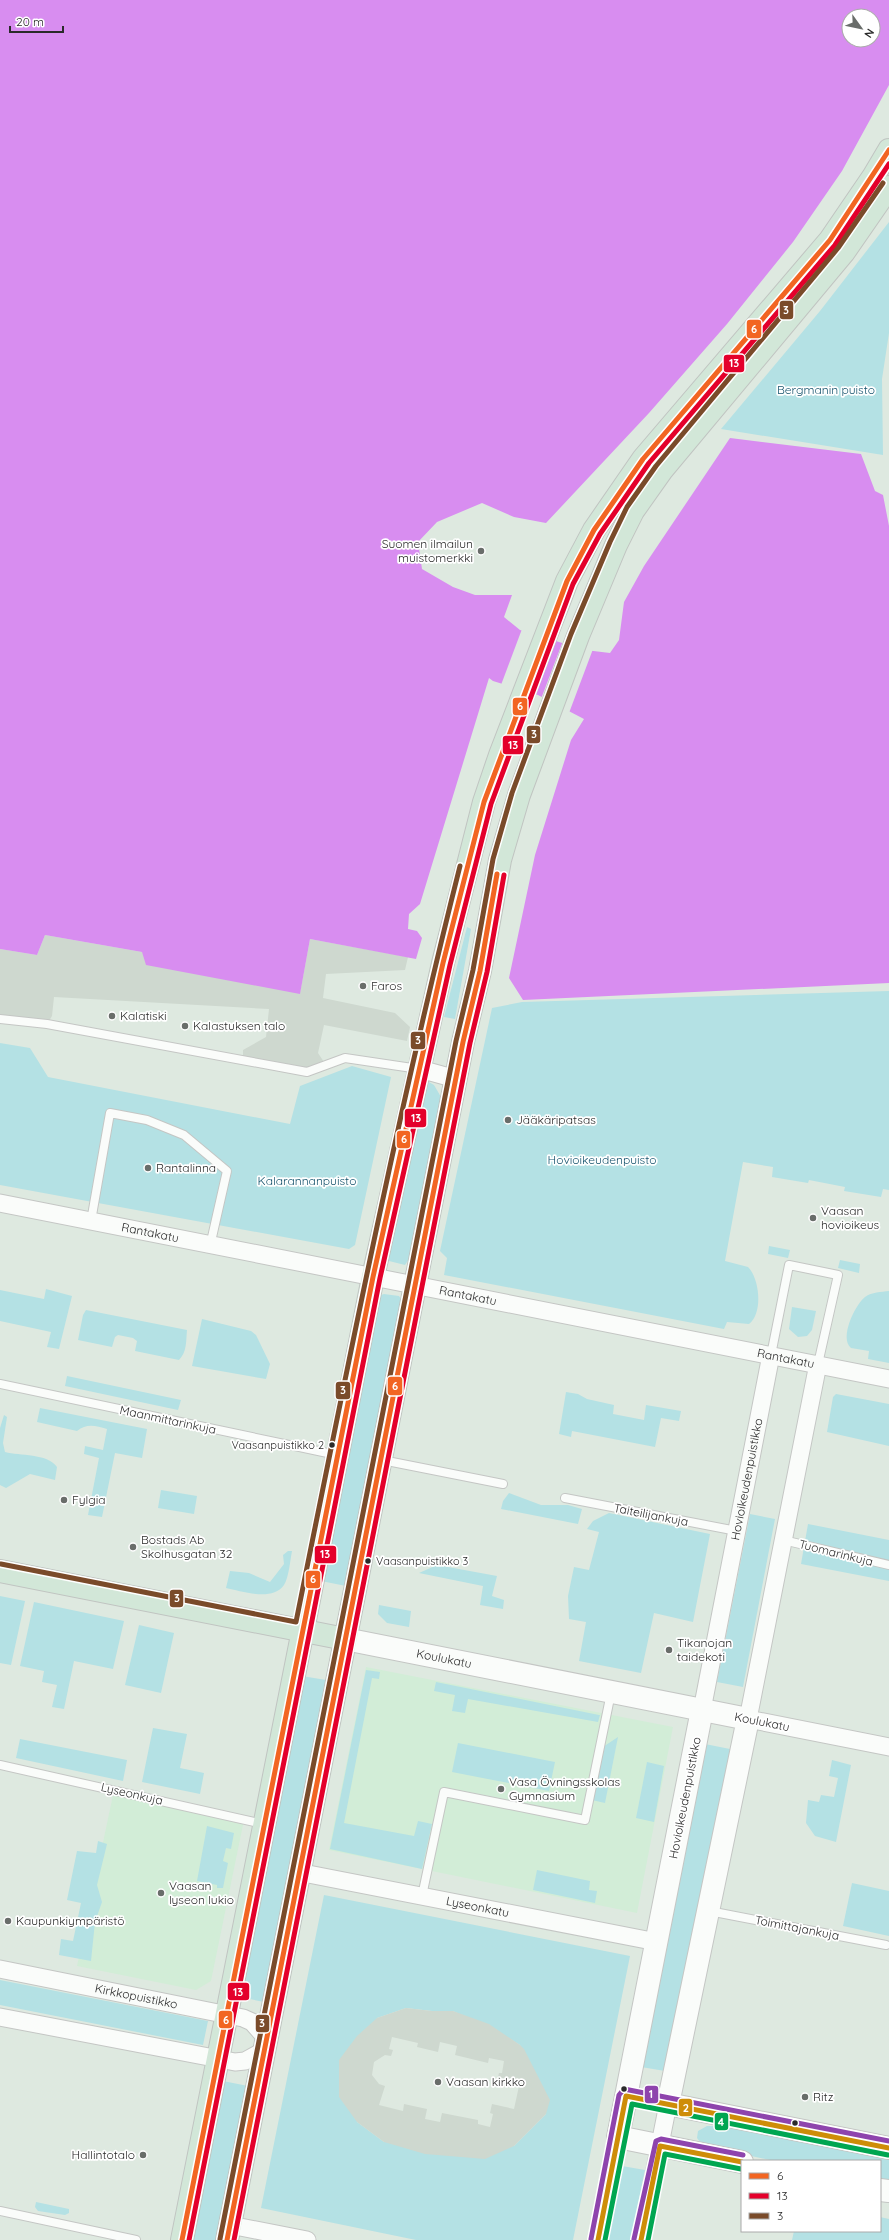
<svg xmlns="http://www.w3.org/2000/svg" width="889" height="2240" font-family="Quicksand,sans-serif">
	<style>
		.education { fill: #d2edd7 }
		.green { fill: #b4e1e4; fill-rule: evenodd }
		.plaza { fill: #ced8cf; fill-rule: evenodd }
		.water { fill: #d88df0; fill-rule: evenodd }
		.pier { fill: #dee9e0 }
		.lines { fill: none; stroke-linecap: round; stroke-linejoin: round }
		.service-casing { stroke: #c4c6c4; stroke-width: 10 }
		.minor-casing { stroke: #c4c6c4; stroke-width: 19 }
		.secondary-casing { stroke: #c4c6c4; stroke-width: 24 }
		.primary-casing { stroke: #c0c4c1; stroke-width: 24 }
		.service { stroke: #fafcfa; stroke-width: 8 }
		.minor { stroke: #fafcfa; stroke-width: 17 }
		.secondary { stroke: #fafcfa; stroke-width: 22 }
		.primary { stroke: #d2e7d8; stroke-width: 22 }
		.bus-1-casing { stroke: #fff; stroke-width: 8 }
		.bus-2-casing { stroke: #fff; stroke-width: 8 }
		.bus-3-casing { stroke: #fff; stroke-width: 8 }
		.bus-4-casing { stroke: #fff; stroke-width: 8 }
		.bus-5-casing { stroke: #fff; stroke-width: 8 }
		.bus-6-casing { stroke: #fff; stroke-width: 8 }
		.bus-1 { stroke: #f26522; stroke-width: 5 }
		.bus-2 { stroke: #e4002b; stroke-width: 5 }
		.bus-3 { stroke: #7a4b2a; stroke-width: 5 }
		.bus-4 { stroke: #ce8d08; stroke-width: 5 }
		.bus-5 { stroke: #00a651; stroke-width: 5 }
		.bus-6 { stroke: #8e44ad; stroke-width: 5 }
		.poi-dot { fill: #696d6a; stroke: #fff; stroke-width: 1.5 }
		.bus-dot { fill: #2a2a2a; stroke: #fff; stroke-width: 1.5 }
		.labels { text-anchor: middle; stroke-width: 3.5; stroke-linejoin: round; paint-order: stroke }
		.bus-label { font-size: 11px; fill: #2a2a2a; stroke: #fff; text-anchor: end }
		.park-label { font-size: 12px; fill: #14526c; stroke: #fff }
		.poi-label { font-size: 12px; fill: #2a2a2a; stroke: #fff; text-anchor: start }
		.street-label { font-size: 12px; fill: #2a2a2a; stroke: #fff }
		.line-badge { stroke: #fff; stroke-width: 1.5 }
		.badge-label { font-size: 11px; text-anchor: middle; font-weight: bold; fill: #fff }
	</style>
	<rect width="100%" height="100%" fill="#dee9e0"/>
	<g class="education">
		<polygon points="366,1667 673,1727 637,1913 329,1850"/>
		<polygon points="114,1790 244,1820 211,1981 196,1990 77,1966"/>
	</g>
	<g class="green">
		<polygon points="889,222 889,333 882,379 883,455 721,429 820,311"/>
		<polygon points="467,927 471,929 455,1019 444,1017"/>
		<path d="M 889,991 L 889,1190 L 883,1189 L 881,1197 L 844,1191 L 845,1187 L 809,1180 L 808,1183 L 772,1177 L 773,1167 L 743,1162 L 725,1261 L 748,1267 C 760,1279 763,1314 749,1324 L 727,1322 L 724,1329 L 444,1275 L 447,1258 L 440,1251 L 492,1008 L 522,1002 Z"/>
		<polygon points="0,1043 30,1048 48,1077 290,1124 300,1086 352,1066 391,1077 355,1245 349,1249 0,1185"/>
		<polygon points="427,1081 434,1085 441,1097 409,1259 405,1265 389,1261 386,1254"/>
		<polygon points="769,1246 790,1250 788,1258 768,1254"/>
		<polygon points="840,1260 860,1264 859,1273 838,1268"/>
		<polygon points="46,1289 72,1296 59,1349 47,1347 51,1332 0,1321 0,1290 44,1299"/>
		<path d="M 889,1291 L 889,1363 L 868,1359 L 869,1351 L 851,1348 C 839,1338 855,1305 865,1297 C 872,1292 881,1292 889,1291 Z"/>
		<polygon points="384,1294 399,1296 402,1301 346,1586 321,1581 378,1296"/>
		<polygon points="792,1307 816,1311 812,1330 807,1336 798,1337 789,1329"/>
		<path d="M 86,1310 L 187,1330 C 186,1341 187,1352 179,1360 L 135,1351 L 137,1341 L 133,1338 L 118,1335 L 115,1337 L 112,1347 L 78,1340 L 83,1315 Z"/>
		<polygon points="202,1319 251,1331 256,1335 270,1364 266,1379 192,1366"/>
		<polygon points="67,1376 181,1400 178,1410 65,1386"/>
		<polygon points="566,1392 578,1394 587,1399 614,1405 613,1414 644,1420 646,1405 681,1411 679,1421 661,1418 655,1447 572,1431 571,1437 559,1434"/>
		<polygon points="836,1394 889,1404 889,1446 827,1432 833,1397"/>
		<path d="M 40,1408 L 147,1429 L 142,1458 L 115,1453 L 102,1517 L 88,1515 L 99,1458 L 84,1454 L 85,1446 L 103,1450 L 107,1429 C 96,1426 87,1423 77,1431 L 37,1422 Z"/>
		<path d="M 4,1415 L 7,1417 L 3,1443 L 5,1452 C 20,1456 47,1453 57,1467 L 55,1480 L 30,1474 L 6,1488 L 0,1485 L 0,1428 Z"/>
		<polygon points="161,1490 197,1496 194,1514 158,1508"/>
		<polygon points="509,1493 541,1505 568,1505 582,1509 578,1524 501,1509 503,1501"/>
		<polygon points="609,1513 710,1534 693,1622 654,1613 641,1673 579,1661 586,1622 569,1619 568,1596 574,1567 589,1570 599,1532 587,1529 593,1521"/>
		<polygon points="750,1514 775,1519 743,1687 717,1682"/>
		<polygon points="808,1524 889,1540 889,1581 801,1564"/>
		<path d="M 288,1551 L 292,1551 C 290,1561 289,1577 284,1585 C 272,1602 242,1591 226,1588 L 230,1571 L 249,1573 L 270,1582 L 284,1564 L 283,1555 Z"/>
		<polygon points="437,1565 497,1576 492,1596 504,1600 503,1609 480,1605 483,1586 419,1573"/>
		<polygon points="0,1596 25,1601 11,1665 0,1663"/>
		<polygon points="34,1602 124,1621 113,1669 74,1661 64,1709 52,1707 57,1685 42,1682 44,1671 20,1666"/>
		<polygon points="379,1605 411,1611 409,1627 387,1623 378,1614"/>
		<polygon points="139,1625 174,1633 161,1693 125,1685"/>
		<polygon points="366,1670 380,1672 379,1679 372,1678 344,1823 414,1836 418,1821 432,1824 422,1869 330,1849"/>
		<polygon points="302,1676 326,1680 264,2002 240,1997"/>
		<polygon points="436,1682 599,1715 600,1715 598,1722 468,1699 465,1713 452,1711 455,1695 434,1691"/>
		<polygon points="153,1728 187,1734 180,1768 204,1773 200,1794 142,1782"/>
		<polygon points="618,1737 605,1803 592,1800 603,1747"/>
		<polygon points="20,1739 127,1760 123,1781 16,1758"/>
		<polygon points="458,1743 555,1762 549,1791 452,1772"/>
		<polygon points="705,1744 730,1749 665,2071 641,2067"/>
		<polygon points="832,1760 851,1765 836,1842 815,1836 806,1823 808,1800 819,1802 821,1795 834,1797 838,1778 829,1776"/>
		<polygon points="647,1762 664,1766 654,1822 636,1818"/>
		<polygon points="207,1826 234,1833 231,1849 226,1848 223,1861 228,1863 223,1888 217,1888 217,1885 197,1881"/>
		<polygon points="98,1841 107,1844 97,1885 102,1902 95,1922 91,1961 59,1955 61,1939 73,1941 81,1903 67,1900 77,1851 96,1853"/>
		<polygon points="537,1870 590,1881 589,1890 597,1891 595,1903 533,1890"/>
		<polygon points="852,1883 889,1891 889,1936 843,1926"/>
		<path d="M 324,1895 L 630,1956 L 573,2240 L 416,2240 L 261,2208 ZM 406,2008 L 432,2011 L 453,2011 L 507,2037 L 520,2045 L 546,2114 L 514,2146 L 384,2142 L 357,2122 L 377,2018 Z"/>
		<polygon points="0,1980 208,2021 203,2045 0,2005"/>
		<polygon points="223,2081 248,2086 218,2240 192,2240"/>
		<polygon points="707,2126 724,2126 889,2158 889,2183 880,2182 880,2161 775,2161 709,2147 700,2142 697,2138 698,2131"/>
		<polygon points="622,2166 645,2170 631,2240 607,2240"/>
		<polygon points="36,2202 69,2209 69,2213 65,2215 38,2211 35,2207"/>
		<polygon points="880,2217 889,2219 889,2240 792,2240 794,2231 880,2231"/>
	</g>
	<g class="plaza">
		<polygon points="45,935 142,952 300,993 310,939 408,957 405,970 326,974 323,998 395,1013 410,1027 407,1041 324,1025 318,1053 326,1065 307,1072 243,1060 243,1050 266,1037 269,1009 54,997 52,1016 47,1024 0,1019 0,949 37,955"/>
		<path d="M 406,2008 L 432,2011 L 453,2011 L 489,2024 L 520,2045 L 524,2049 L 550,2100 L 546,2114 L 514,2146 L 485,2159 L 425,2154 L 384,2142 L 357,2122 L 339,2097 L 339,2060 L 357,2036 L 377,2018 ZM 392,2037 L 418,2043 L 417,2047 L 438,2052 L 440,2042 L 457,2046 L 455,2055 L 488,2063 L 489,2058 L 504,2061 L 502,2073 L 499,2073 L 497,2081 L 519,2086 L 514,2109 L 492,2104 L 490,2113 L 493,2114 L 490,2127 L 478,2124 L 478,2120 L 442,2113 L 440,2122 L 425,2119 L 427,2109 L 404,2104 L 403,2111 L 379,2105 L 385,2086 L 379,2084 L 372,2075 L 374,2062 L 385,2055 L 391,2056 L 393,2050 L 389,2049 Z"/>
	</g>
	<path class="water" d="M 0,0 L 889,0 L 889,85 L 842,171 L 793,242 L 727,324 L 649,413 L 546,523 L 514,517 L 482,503 L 437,522 L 418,542 L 422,569 L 453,587 L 475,595 L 512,595 L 504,617 L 520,630 L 585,650 L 610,653 L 619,640 L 624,602 L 644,566 L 730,438 L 861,454 L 875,491 L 883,495 L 889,526 L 889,983 L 523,1000 L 509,978 L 535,855 L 571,740 L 584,719 L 538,695 L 493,681 L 489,678 L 420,904 L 409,914 L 408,929 L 417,931 L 422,938 L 416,959 L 310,939 L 300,994 L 146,965 L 142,952 L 45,935 L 37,955 L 0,949 ZM 849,16 L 873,16 L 873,40 L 849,40 Z"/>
	<g class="pier">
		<polygon points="522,629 554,639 532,695 501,685"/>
		<polygon points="563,641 593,649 569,713 541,699"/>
	</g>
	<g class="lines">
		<g class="service-casing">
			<g id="service">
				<polyline points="0,1019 47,1024 307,1072 345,1058 419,1069"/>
				<polyline points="91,1221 110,1113 147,1120 184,1135 227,1171 210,1246"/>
				<polyline points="771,1355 789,1265 838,1275 818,1364"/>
				<polyline points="0,1384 337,1455"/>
				<polyline points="382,1460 503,1484"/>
				<polyline points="565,1498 737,1531"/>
				<polyline points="783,1540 889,1565"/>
				<polyline points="0,1765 263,1824"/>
				<polyline points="422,1896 444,1792 585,1820 611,1693"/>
				<polyline points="709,1911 886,1945"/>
				<polyline points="0,2211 136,2240"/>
			</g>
		</g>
		<g class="minor-casing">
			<g id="minor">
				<polyline points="420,1069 456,1079"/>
				<path id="s1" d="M 0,1203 L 889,1379"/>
				<polyline points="818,1364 748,1719 889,1747"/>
				<path id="s2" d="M 702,1710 L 771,1355"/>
				<path id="s3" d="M 298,1872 L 657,1942"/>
				<path id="s4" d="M 0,1969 L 243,2018 L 252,2022 L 265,2037"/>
				<polyline points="0,2017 235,2062 245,2061 263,2051"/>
				<polyline points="626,2096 668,2104 641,2240"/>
				<polyline points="230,2225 307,2240"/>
				<polyline points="598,2240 618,2137"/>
			</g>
		</g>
		<g class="secondary-casing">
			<g id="secondary">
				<path id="s5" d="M 345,1639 L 748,1719 L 668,2104 L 889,2148"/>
				<polyline points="702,1710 618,2137 742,2162"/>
				<polyline points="880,2190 889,2191"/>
			</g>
		</g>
		<g class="primary-casing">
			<g id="primary">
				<polyline points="0,1571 345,1639"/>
				<polyline points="182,2240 373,1277 443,963 484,802 500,755 567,581 594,530 643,459 830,240 873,177 889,150"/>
				<polyline points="227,2240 463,1042 480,971 500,860 519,795 578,636 616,545 633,511 662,470 844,252 889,187"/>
			</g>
		</g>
		<use href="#service" class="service"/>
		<use href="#minor" class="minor"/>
		<use href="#secondary" class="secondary"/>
		<use href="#primary" class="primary"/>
		<g class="bus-1-casing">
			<g id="bus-1">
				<polyline points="182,2240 373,1277 443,963 484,802 567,581 594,530 643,459 830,240 889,150"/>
				<polyline points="227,2240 463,1042 480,971 497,874"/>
			</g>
		</g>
		<g class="bus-2-casing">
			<g id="bus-2">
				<polyline points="189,2240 380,1278 450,965 491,804 573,584 600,534 649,463 835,245 889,164"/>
				<polyline points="234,2240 470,1043 487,972 504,875"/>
			</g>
		</g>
		<g class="bus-3-casing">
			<g id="bus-3">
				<path d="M 1,1564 L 296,1622 C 347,1369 397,1116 460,866"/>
				<polyline points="220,2239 456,1041 473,970 493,859 512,793 571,634 610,542 627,507 656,466 838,248 883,183"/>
			</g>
		</g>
		<g class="bus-4-casing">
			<g id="bus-4">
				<polyline points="598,2240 626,2096 889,2148"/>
				<polyline points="641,2240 660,2146 742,2162"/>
			</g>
		</g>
		<g class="bus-5-casing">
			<g id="bus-5">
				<polyline points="605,2240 632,2104 888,2155"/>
				<polyline points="648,2240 665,2154 741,2169"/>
			</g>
		</g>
		<g class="bus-6-casing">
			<g id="bus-6">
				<polyline points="591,2239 619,2095 624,2089 889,2141"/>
				<polyline points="634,2239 656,2141 661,2139 743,2155"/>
			</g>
		</g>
		<use href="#bus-1" class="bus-1"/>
		<use href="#bus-2" class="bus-2"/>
		<use href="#bus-3" class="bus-3"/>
		<use href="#bus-4" class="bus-4"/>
		<use href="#bus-5" class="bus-5"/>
		<use href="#bus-6" class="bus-6"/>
	</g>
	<g class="poi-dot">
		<circle cx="481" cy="551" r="4"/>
		<circle cx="363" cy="986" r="4"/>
		<circle cx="112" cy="1016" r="4"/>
		<circle cx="185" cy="1026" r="4"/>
		<circle cx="508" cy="1120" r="4"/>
		<circle cx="148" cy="1168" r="4"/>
		<circle cx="813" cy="1218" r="4"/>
		<circle cx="64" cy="1500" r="4"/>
		<circle cx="133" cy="1547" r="4"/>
		<circle cx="669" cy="1650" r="4"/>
		<circle cx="501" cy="1789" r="4"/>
		<circle cx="161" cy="1893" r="4"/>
		<circle cx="8" cy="1921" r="4"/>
		<circle cx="438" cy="2082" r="4"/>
		<circle cx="805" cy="2097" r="4"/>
		<circle cx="143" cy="2155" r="4"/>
	</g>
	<g class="bus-dot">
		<circle cx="332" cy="1445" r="3.5"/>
		<circle cx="368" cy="1561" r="3.5"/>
		<circle cx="624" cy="2089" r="3.5"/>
		<circle cx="795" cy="2123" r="3.5"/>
	</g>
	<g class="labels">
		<g class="bus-label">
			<text x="324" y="1449">Vaasanpuistikko 2</text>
			<text x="376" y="1565" text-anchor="start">Vaasanpuistikko 3</text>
		</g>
		<g class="park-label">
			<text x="826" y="394">Bergmanin puisto</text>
			<text x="602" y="1164">Hovioikeudenpuisto</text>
			<text x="307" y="1185">Kalarannanpuisto</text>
		</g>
		<g class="poi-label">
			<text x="473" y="548" text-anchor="end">Suomen ilmailun<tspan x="473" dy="14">muistomerkki</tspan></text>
			<text x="371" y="990">Faros</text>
			<text x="120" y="1020">Kalatiski</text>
			<text x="193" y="1030">Kalastuksen talo</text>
			<text x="516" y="1124">Jääkäripatsas</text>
			<text x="156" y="1172">Rantalinna</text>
			<text x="821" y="1215">Vaasan<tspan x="821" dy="14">hovioikeus</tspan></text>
			<text x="72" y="1504">Fylgia</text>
			<text x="141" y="1544">Bostads Ab<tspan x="141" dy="14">Skolhusgatan 32</tspan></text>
			<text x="677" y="1647">Tikanojan<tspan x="677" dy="14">taidekoti</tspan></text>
			<text x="509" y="1786">Vasa Övningsskolas<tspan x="509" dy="14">Gymnasium</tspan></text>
			<text x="169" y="1890">Vaasan<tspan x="169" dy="14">lyseon lukio</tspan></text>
			<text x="16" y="1925">Kaupunkiympäristö</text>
			<text x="446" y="2086">Vaasan kirkko</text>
			<text x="813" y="2101">Ritz</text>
			<text x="135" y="2159" text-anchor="end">Hallintotalo</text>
		</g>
		<g class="street-label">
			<text dy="4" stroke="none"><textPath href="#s1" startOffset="153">Rantakatu</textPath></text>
			<text dy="4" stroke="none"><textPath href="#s1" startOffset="477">Rantakatu</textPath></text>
			<text dy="4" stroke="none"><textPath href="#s1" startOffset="801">Rantakatu</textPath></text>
			<text transform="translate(168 1420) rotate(12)" y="4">Maanmittarinkuja</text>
			<text dy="4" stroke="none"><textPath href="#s2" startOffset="235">Hovioikeudenpuistikko</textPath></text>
			<text transform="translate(651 1515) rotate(11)" y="4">Taiteilijankuja</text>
			<text transform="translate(836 1553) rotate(14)" y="4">Tuomarinkuja</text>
			<text dy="4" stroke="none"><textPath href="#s5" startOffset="101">Koulukatu</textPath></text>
			<text transform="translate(762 1722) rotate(11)" y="4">Koulukatu</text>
			<text transform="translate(132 1794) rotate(13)" y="4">Lyseonkuja</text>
			<text transform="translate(685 1798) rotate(-79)" y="4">Hovioikeudenpuistikko</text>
			<text dy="4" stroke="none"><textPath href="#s3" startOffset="183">Lyseonkatu</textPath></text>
			<text transform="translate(797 1928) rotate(11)" y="4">Toimittajankuja</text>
			<text dy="4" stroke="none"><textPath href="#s4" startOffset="139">Kirkkopuistikko</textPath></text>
		</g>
	</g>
	<g class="line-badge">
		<rect x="779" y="300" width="15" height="20" rx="4" fill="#7a4b2a"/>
		<rect x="746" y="319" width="16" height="20" rx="4" fill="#f26522"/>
		<rect x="723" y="354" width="22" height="19" rx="4" fill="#e4002b"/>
		<rect x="512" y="697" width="16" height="19" rx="4" fill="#f26522"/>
		<rect x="526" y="725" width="15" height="19" rx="4" fill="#7a4b2a"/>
		<rect x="502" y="735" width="22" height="20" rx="4" fill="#e4002b"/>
		<rect x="410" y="1031" width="16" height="19" rx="4" fill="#7a4b2a"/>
		<rect x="404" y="1108" width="23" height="20" rx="4" fill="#e4002b"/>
		<rect x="396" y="1130" width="15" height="19" rx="4" fill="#f26522"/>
		<rect x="387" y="1376" width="16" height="20" rx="4" fill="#f26522"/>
		<rect x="335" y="1381" width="16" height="19" rx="4" fill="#7a4b2a"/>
		<rect x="314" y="1545" width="23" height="19" rx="4" fill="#e4002b"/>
		<rect x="305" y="1570" width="16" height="19" rx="4" fill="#f26522"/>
		<rect x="169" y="1589" width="15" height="19" rx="4" fill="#7a4b2a"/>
		<rect x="227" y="1982" width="23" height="19" rx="4" fill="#e4002b"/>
		<rect x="218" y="2010" width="15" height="19" rx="4" fill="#f26522"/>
		<rect x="255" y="2014" width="15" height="19" rx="4" fill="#7a4b2a"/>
		<rect x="644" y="2085" width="15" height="19" rx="4" fill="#8e44ad"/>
		<rect x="678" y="2098" width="15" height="19" rx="4" fill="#ce8d08"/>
		<rect x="714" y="2112" width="15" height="19" rx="4" fill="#00a651"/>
	</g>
	<g class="badge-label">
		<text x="786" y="314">3</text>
		<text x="754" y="333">6</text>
		<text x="734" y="367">13</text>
		<text x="520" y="710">6</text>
		<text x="534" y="738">3</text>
		<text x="513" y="749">13</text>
		<text x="418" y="1044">3</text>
		<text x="416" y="1122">13</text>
		<text x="404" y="1143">6</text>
		<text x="395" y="1390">6</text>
		<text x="343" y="1394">3</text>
		<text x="325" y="1558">13</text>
		<text x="313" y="1583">6</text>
		<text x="177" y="1602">3</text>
		<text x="238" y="1996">13</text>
		<text x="226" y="2024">6</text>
		<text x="262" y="2027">3</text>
		<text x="651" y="2098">1</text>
		<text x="686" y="2112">2</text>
		<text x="721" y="2126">4</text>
	</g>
	<rect x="741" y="2160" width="140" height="72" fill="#ffffff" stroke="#aaaaaa"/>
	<rect x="749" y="2173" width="20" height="6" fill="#f26522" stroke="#aaaaaa"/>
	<text x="777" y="2180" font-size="12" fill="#2a2a2a">6</text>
	<rect x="749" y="2193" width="20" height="6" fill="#e4002b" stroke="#aaaaaa"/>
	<text x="777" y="2200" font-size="12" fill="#2a2a2a">13</text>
	<rect x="749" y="2213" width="20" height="6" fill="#7a4b2a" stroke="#aaaaaa"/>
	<text x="777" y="2220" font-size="12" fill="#2a2a2a">3</text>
	<g transform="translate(861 28) rotate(123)"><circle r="19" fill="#ffffff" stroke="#aaaaaa"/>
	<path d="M0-3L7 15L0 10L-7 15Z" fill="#696d6a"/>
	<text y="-6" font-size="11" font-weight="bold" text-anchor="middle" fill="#2a2a2a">N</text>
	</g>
	<path d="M10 26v6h53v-6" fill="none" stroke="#2a2a2a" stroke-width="2"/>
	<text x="16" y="26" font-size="12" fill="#2a2a2a" stroke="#ffffff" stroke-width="3" paint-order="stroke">20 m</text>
</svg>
